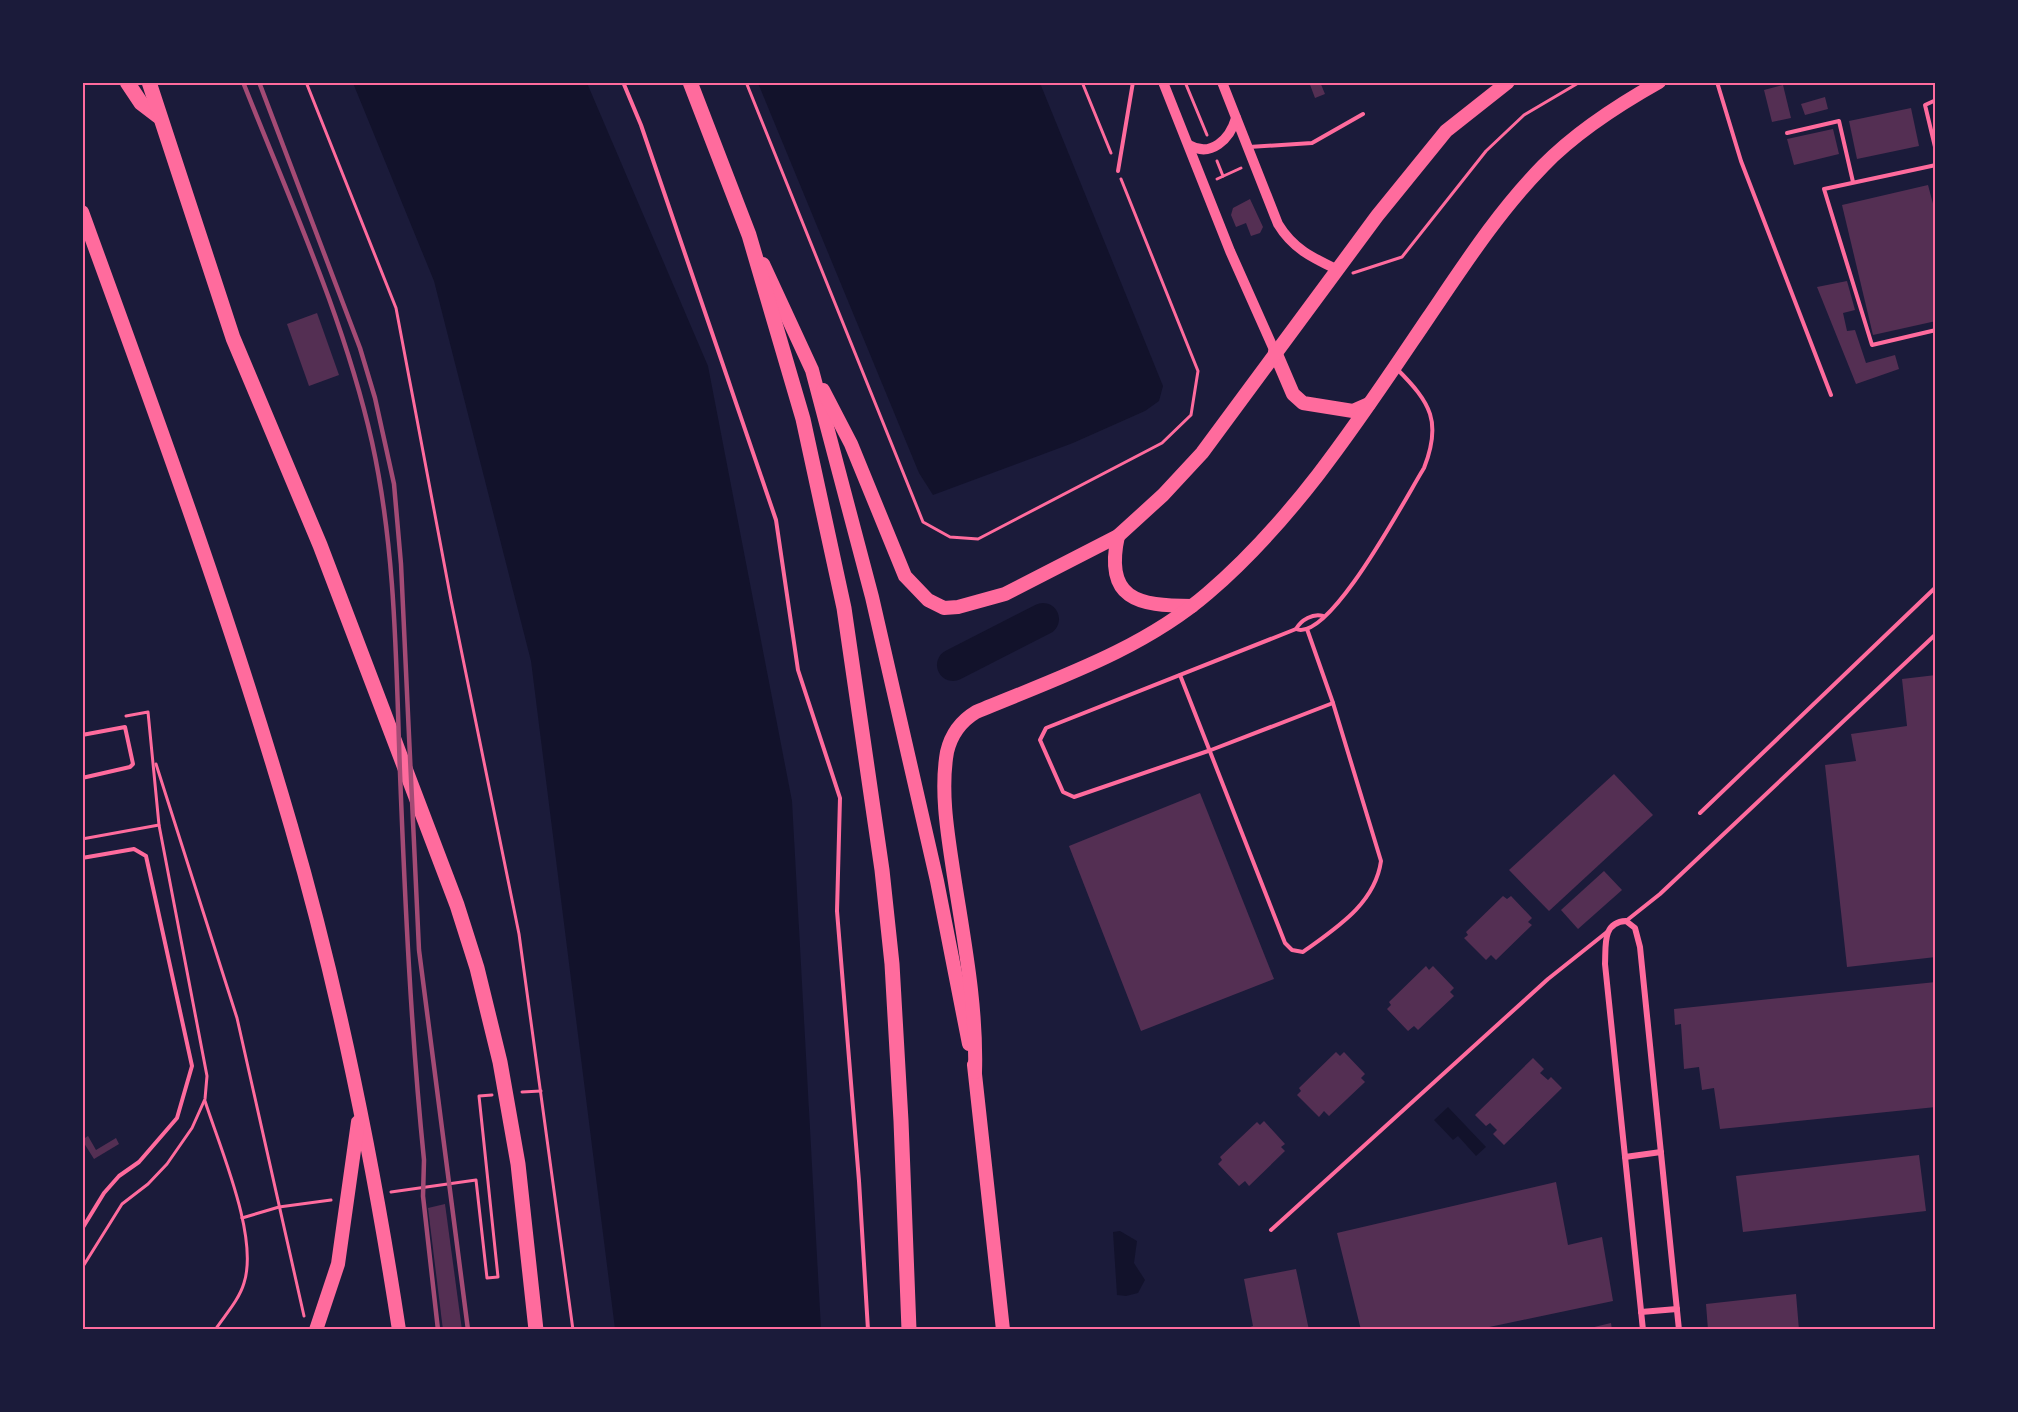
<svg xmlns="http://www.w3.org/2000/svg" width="2018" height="1412" font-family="Signika,sans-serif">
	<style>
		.water { fill: #12122b }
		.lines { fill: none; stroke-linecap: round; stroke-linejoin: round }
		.river { stroke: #12122b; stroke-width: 32 }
		.building { fill: #542f53 }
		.path { stroke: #ff6b9d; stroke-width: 3 }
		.service { stroke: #ff6b9d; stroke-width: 4 }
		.minor { stroke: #ff6b9d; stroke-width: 6 }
		.tertiary { stroke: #ff6b9d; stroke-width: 10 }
		.trunk { stroke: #ff6b9d; stroke-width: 14 }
		.motorway { stroke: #ff6b9d; stroke-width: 15 }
		.rail { stroke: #a44b75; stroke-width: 4.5 }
		.neatline { fill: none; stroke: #ff6b9d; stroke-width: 2 }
	</style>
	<rect width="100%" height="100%" fill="#1b1b3a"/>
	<g class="water">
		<polygon points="353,83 587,83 708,366 792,801 821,1329 615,1329 531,661 434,281"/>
		<polygon points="758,83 1040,83 1163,386 1159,401 1145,411 1073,443 933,495 919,473"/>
		<polygon points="1448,1107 1486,1147 1476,1156 1458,1136 1453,1140 1434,1120"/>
		<polygon points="1120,1231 1137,1241 1134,1263 1145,1280 1138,1293 1126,1296 1117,1295 1113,1232"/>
	</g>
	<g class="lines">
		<polyline class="river" points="953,665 1043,619"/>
	</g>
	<g class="building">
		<polygon points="1309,82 1320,82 1325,94 1315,98"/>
		<polygon points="1783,85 1791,118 1772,122 1764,90"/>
		<polygon points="1825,97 1828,109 1805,115 1801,104"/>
		<polygon points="1911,108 1919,146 1857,159 1849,121"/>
		<polygon points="1833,129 1839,154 1794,165 1787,139"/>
		<polygon points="1928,185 1936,215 1936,321 1873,335 1842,205"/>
		<polygon points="1250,199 1263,227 1260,233 1251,236 1246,223 1236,227 1231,215 1233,208"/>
		<polygon points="1847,281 1855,310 1843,313 1847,331 1855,330 1866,363 1895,355 1899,369 1856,384 1817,287"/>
		<polygon points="317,313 339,375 309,386 287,324"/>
		<polygon points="1936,675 1936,957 1847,967 1825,765 1856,761 1851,734 1907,726 1902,679"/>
		<polygon points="1614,774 1653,815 1549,911 1509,870"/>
		<polygon points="1200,793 1274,979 1141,1031 1069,846"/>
		<polygon points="1604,871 1622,890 1578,929 1561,910"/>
		<polygon points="1503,896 1507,899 1511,896 1532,918 1528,922 1532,925 1496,960 1491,955 1486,960 1464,938 1468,935 1466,932"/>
		<polygon points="1426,966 1429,970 1433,966 1454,988 1450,992 1454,996 1418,1030 1414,1026 1408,1031 1387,1009 1391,1005 1389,1002"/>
		<polygon points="1936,982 1936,1107 1720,1129 1714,1088 1702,1090 1699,1067 1684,1069 1681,1024 1675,1025 1674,1009"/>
		<polygon points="1336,1052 1340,1056 1344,1052 1365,1074 1361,1078 1365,1082 1329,1116 1324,1111 1319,1117 1297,1095 1301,1091 1299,1088"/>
		<polygon points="1533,1058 1544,1069 1540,1073 1548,1080 1551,1077 1562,1088 1504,1145 1493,1134 1497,1130 1490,1123 1486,1126 1475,1115"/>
		<polygon points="1264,1121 1285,1144 1281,1147 1285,1151 1249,1186 1245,1181 1239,1186 1218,1164 1222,1160 1220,1157 1257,1122 1260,1125"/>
		<polygon points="88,1136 96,1150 116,1138 119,1144 94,1159 82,1140"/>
		<polygon points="1919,1155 1926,1211 1743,1232 1736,1176"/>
		<polygon points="1556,1182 1568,1245 1602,1237 1613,1301 1475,1330 1361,1330 1337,1233"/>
		<polygon points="445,1204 462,1330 443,1330 428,1208"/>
		<polygon points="1296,1269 1309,1330 1241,1330 1253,1326 1244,1279"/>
		<polygon points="1796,1294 1799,1330 1708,1330 1706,1304"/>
		<polygon points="1611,1323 1612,1330 1586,1330 1586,1329"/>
	</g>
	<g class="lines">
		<g class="path">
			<polyline points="306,82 396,308 451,600 519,934 573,1330"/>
			<polyline points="746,82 923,522 950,537 978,539 1162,443 1191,415 1198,371 1121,179"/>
			<polyline points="1082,82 1111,153"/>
			<polyline points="1185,82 1207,135"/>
			<polyline points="1217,161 1223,176"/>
			<polyline points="1217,179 1241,168"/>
			<polyline points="1353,273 1402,257 1486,151 1524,115 1580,82"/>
			<polyline points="156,764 237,1018 304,1316"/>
			<polyline points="82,839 159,825"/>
			<polyline points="522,1092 541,1091"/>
			<path d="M 205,1101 C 220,1148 259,1237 244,1283 C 239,1300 225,1315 215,1330"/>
			<polyline points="391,1192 476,1180 487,1278 498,1277 479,1096 492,1095"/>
			<polyline points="242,1218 279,1207 331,1200"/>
			<polyline points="82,1268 122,1204 148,1184 167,1164 192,1128 205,1099 207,1076 159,825 148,712 126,716"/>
		</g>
		<g class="service">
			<polyline points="623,82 641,125 776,520 798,670 840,798 837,911 859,1181 868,1330"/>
			<polyline points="1717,82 1741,161 1831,395"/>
			<polyline points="1936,100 1925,105 1936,151"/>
			<polyline points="1787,133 1839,121 1853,182"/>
			<polyline points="1249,147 1312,143 1363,114"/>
			<polyline points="1936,165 1824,189 1872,345 1936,330"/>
			<polyline points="1118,171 1133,82"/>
			<path d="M 1323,616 C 1313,613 1301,620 1296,629 L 1046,728 L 1040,740 L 1063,792 L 1074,797 L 1211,750 L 1333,703"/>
			<path d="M 1296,629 C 1330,643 1407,495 1424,468 C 1442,422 1431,403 1397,369"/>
			<path d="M 1180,675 L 1285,943 L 1292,950 L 1303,952 C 1336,928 1375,904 1381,861 L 1333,703 L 1307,629"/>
			<polyline points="82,735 125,727 133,764 130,767 82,778"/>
			<polyline points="1700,813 1936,587"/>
			<polyline points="82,858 134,849 146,856 192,1066 177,1118 139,1162 119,1176 104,1193 82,1229"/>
			<polyline points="1626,921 1660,894 1936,634"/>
			<polyline points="1271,1230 1548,979 1607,932"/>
		</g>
		<g class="minor">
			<polyline points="1625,1157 1661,1152"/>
			<polyline points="1641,1312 1677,1309"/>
			<path d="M 1643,1330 L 1605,964 C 1606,946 1602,922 1626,921 L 1635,928 L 1640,947 L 1679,1330"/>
		</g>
		<g class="tertiary">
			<polyline points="1163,82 1230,251 1275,352"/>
			<path d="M 1222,82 L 1278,224 C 1293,249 1313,258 1338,270"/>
			<path d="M 1189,145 C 1211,158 1230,139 1236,118"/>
		</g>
		<g class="trunk">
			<path d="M 82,212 C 156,415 231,619 291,826 C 339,991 373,1160 399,1330"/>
			<polyline points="763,264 812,370 872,597 937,881 969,1044"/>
			<polyline points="1275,352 1293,394 1303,403 1353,411 1369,404"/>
			<polyline points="823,390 851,444 905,576 928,600 944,608 958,607 1005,594 1118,536 1163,495 1202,453 1377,216 1446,131 1508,82"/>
			<path d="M 1118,536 C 1104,599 1137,606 1192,606"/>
			<polyline points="974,1065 1003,1330"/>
			<path d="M 975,1072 C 977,1006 964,941 954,876 C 948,836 940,792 947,752 C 951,735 961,721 976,712 C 1055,679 1142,650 1208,593 C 1297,517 1363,414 1428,318 C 1464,265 1498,212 1543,166 C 1575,133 1618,105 1659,82"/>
			<polyline points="316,1330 338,1264 358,1122"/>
		</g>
		<g class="motorway">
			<polyline points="127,82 141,103 158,116"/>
			<polyline points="149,82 233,338 320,545 457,905 477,968 500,1062 518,1164 536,1330"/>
			<polyline points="690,82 749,235 803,419 844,608 882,870 892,964 901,1121 909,1330"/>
		</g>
		<g class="rail">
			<path d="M 243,82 C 290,201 344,318 372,442 C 396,551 396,663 400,773 C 405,902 411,1032 424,1160 L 423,1196 L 438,1330"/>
			<polyline points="259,82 360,348 375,398 394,484 401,564 419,950 468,1330"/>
		</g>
	</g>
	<rect width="2018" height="1412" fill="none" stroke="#1b1b3a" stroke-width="168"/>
	<rect x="84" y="84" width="1850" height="1244" class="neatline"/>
</svg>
